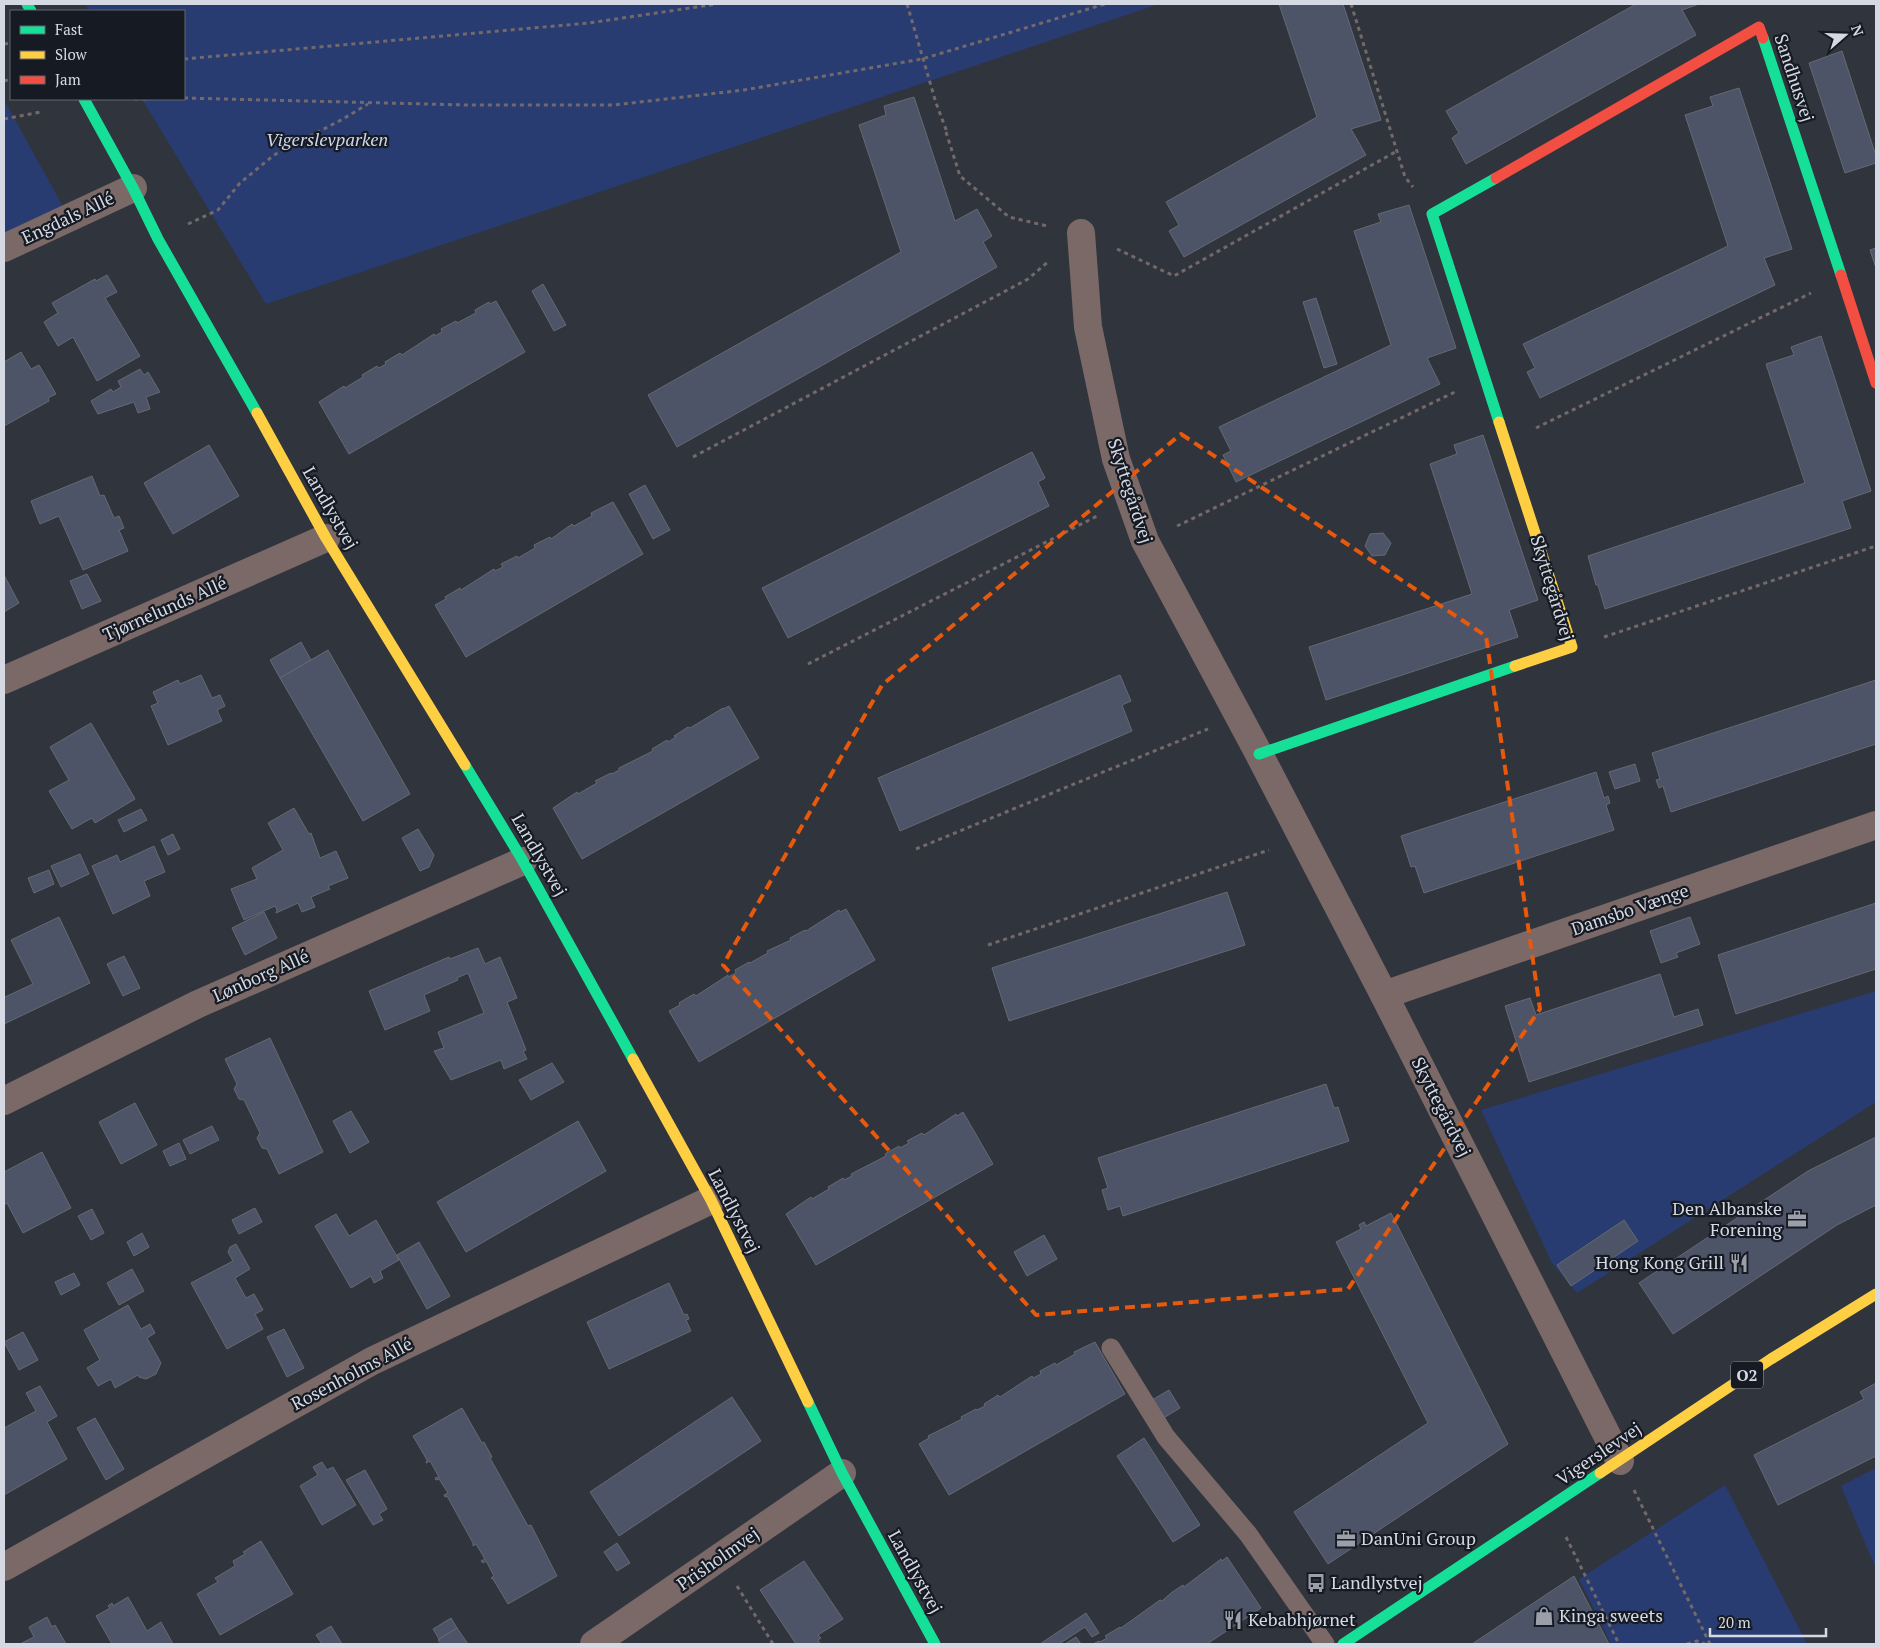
<svg xmlns="http://www.w3.org/2000/svg" width="1880" height="1648" font-family="'PT Serif',serif">
	<style>
		.green { fill: #293c71 }
		.building { fill: #4d5467; stroke: #656971 }
		.lines { fill: none; stroke-linecap: round; stroke-linejoin: round }
		.path { stroke: #73696b; stroke-width: 3; stroke-dasharray: 4 4; stroke-linecap: butt }
		.lane { stroke: #7b6968; stroke-width: 19 }
		.street { stroke: #7b6968; stroke-width: 28 }
		.fast { stroke: #16e098; stroke-width: 11 }
		.slow { stroke: #ffcf43; stroke-width: 11 }
		.jam { stroke: #f24e42; stroke-width: 11 }
		.marked { fill: none; stroke: #e8590c; stroke-width: 4; stroke-dasharray: 10 6; stroke-linejoin: round }
		.labels { text-anchor: middle; stroke-width: 4.5; stroke-linejoin: round; paint-order: stroke }
		.shield { fill: #161a22; stroke: #9ba0aa; stroke-width: 1 }
		.shield-label { font-size: 16px; font-weight: bold; fill: #d4d9e4 }
		.street-label { font-size: 18px; fill: #d4d9e4; stroke: #161a22 }
		.park-label { font-size: 18px; font-style: italic; fill: #ced8ed; stroke: #161a22 }
		.poi-label { font-size: 18px; fill: #d4d9e4; stroke: #161a22; text-anchor: start }
	</style>
	<rect width="100%" height="100%" fill="#30343d"/>
	<g class="green">
		<polygon points="85,4 1159,4 266,304 142,99 184,99 184,11 90,11"/>
		<polygon points="4,100 66,212 4,241"/>
		<polygon points="1876,991 1876,1102 1577,1293 1552,1263 1481,1110"/>
		<polygon points="1876,1468 1876,1569 1841,1486"/>
		<polygon points="1725,1485 1807,1644 1611,1644 1579,1579"/>
	</g>
	<g class="building">
		<polygon points="1279,4 1343,4 1381,120 1351,129 1366,155 1184,257 1169,231 1179,225 1166,202 1317,117"/>
		<polygon points="1636,4 1699,4 1682,10 1696,35 1466,164 1452,138 1459,133 1446,111"/>
		<polygon points="1842,51 1876,156 1876,163 1845,173 1809,63"/>
		<polygon points="1739,88 1792,249 1764,258 1775,285 1540,398 1527,372 1535,368 1523,344 1728,246 1685,115 1713,106 1710,97"/>
		<polygon points="914,97 955,221 977,209 992,236 983,242 997,267 677,447 648,395 901,252 859,125 886,115 884,106"/>
		<polygon points="1409,205 1456,348 1427,358 1440,384 1236,482 1223,455 1231,451 1219,427 1391,345 1354,231 1381,222 1378,214"/>
		<polygon points="1876,248 1876,268 1870,250"/>
		<polygon points="107,275 117,292 105,298 140,356 97,381 73,337 58,346 44,322 58,313 52,303 95,279 96,281"/>
		<polygon points="543,284 566,325 554,331 532,291"/>
		<polygon points="1316,298 1337,364 1324,368 1303,302"/>
		<polygon points="496,301 525,352 349,454 319,402 344,386 345,388 363,377 362,375 377,366 379,368 386,364 385,362 400,353 402,355 434,334 435,336 442,332 441,329 456,321 457,323 476,313 475,310 489,302 490,304"/>
		<polygon points="1821,336 1871,491 1842,501 1851,528 1605,609 1598,585 1596,585 1588,556 1805,483 1766,364 1794,355 1791,347"/>
		<polygon points="21,352 31,369 39,365 56,394 48,398 49,401 4,426 4,362"/>
		<polygon points="140,369 144,375 148,372 160,392 146,397 150,409 138,413 134,402 98,414 91,401 111,389 113,392 121,387 118,381"/>
		<polygon points="1483,435 1538,600 1509,610 1518,637 1326,700 1309,647 1472,594 1430,464 1457,454 1454,445"/>
		<polygon points="209,445 239,496 173,534 144,483"/>
		<polygon points="1032,452 1045,478 1038,482 1049,506 788,638 762,588"/>
		<polygon points="92,476 100,496 104,495 114,518 119,516 124,528 119,530 128,551 83,570 59,516 40,524 31,501"/>
		<polygon points="645,485 670,530 653,539 629,494"/>
		<polygon points="613,502 643,554 466,657 435,605 446,599 445,597 460,588 461,590 494,569 495,571 503,567 501,564 517,556 518,558 535,548 534,545 550,537 551,539 572,524 574,526 592,516 591,513"/>
		<polygon points="1383,533 1391,543 1385,555 1372,556 1365,546 1370,534"/>
		<polygon points="87,574 101,601 82,609 70,581"/>
		<polygon points="4,575 19,603 4,612"/>
		<polygon points="301,642 311,660 280,678 270,660"/>
		<polygon points="328,650 410,794 363,821 280,678"/>
		<polygon points="201,675 212,698 220,695 225,706 217,710 222,721 168,745 151,706 158,703 153,692 178,680 180,684"/>
		<polygon points="1120,675 1131,701 1122,705 1132,731 900,831 878,778"/>
		<polygon points="1876,680 1876,744 1671,812 1663,786 1659,788 1656,780 1660,779 1652,753"/>
		<polygon points="729,706 759,758 582,859 553,808 577,792 578,794 597,783 595,781 611,773 612,774 619,770 619,768 653,751 652,749 667,740 668,742 676,737 674,736 688,727 690,728 723,708 723,709"/>
		<polygon points="91,723 135,799 95,823 92,818 72,829 49,791 69,780 50,747"/>
		<polygon points="1635,764 1640,781 1615,789 1609,772"/>
		<polygon points="1596,772 1604,798 1608,796 1610,803 1606,805 1614,830 1424,893 1415,866 1411,867 1401,836"/>
		<polygon points="294,808 309,834 311,833 320,858 336,851 348,878 328,886 330,889 311,897 315,907 302,912 298,903 276,913 277,910 275,906 244,920 231,889 257,879 252,868 283,850 268,823"/>
		<polygon points="141,809 147,820 124,832 118,820"/>
		<polygon points="418,829 434,855 429,867 420,871 402,838"/>
		<polygon points="173,834 180,849 168,855 161,840"/>
		<polygon points="154,846 165,872 144,881 150,896 113,914 92,866 117,855 120,862"/>
		<polygon points="80,854 89,874 61,887 51,866"/>
		<polygon points="49,870 54,884 34,893 28,878"/>
		<polygon points="1227,892 1245,945 1009,1021 992,968"/>
		<polygon points="1876,903 1876,969 1736,1014 1718,955"/>
		<polygon points="846,909 875,960 699,1062 669,1011 680,1005 679,1003 694,994 696,996 728,975 728,977 736,973 735,970 749,962 750,963 768,953 767,951 791,940 790,938 805,930 806,931 839,910 840,912"/>
		<polygon points="264,912 277,938 245,955 232,928"/>
		<polygon points="59,917 90,983 4,1024 4,994 5,997 33,984 11,940"/>
		<polygon points="1690,917 1700,944 1676,953 1678,957 1661,963 1650,931"/>
		<polygon points="478,948 485,964 500,957 517,998 507,1002 526,1050 523,1051 527,1059 504,1069 501,1060 451,1080 434,1051 444,1048 438,1032 484,1013 468,973 457,978 458,980 424,995 430,1011 385,1030 369,991 449,957 450,959"/>
		<polygon points="124,956 140,988 123,996 107,964"/>
		<polygon points="1660,974 1674,1017 1698,1009 1703,1025 1529,1082 1505,1006 1530,998 1536,1015"/>
		<polygon points="270,1038 323,1152 279,1174 267,1149 262,1148 257,1138 260,1133 244,1100 239,1099 234,1089 237,1084 225,1059"/>
		<polygon points="552,1063 564,1082 531,1100 519,1080"/>
		<polygon points="1326,1084 1334,1108 1338,1107 1349,1141 1123,1216 1120,1206 1108,1210 1102,1190 1108,1188 1098,1158"/>
		<polygon points="135,1103 157,1145 121,1164 99,1122"/>
		<polygon points="351,1111 369,1142 350,1153 333,1121"/>
		<polygon points="963,1112 993,1164 816,1265 786,1214 811,1197 812,1199 829,1189 828,1187 843,1178 844,1180 852,1176 851,1174 886,1156 885,1154 899,1146 900,1148 909,1143 907,1141 922,1133 924,1135 956,1114 957,1116"/>
		<polygon points="578,1121 606,1171 466,1252 437,1202"/>
		<polygon points="212,1126 219,1140 190,1154 183,1140"/>
		<polygon points="1876,1137 1876,1205 1837,1225 1673,1334 1639,1283 1808,1171"/>
		<polygon points="179,1143 186,1159 170,1166 163,1151"/>
		<polygon points="42,1152 71,1208 23,1233 7,1203 4,1205 4,1172"/>
		<polygon points="255,1208 262,1222 239,1234 232,1220"/>
		<polygon points="92,1209 104,1233 91,1240 78,1216"/>
		<polygon points="1391,1213 1508,1444 1328,1564 1294,1512 1428,1423 1336,1242 1361,1229 1359,1225 1364,1222 1366,1226"/>
		<polygon points="336,1214 349,1236 376,1220 399,1260 380,1271 383,1278 374,1283 371,1276 351,1288 315,1226"/>
		<polygon points="1624,1220 1638,1241 1571,1286 1557,1265"/>
		<polygon points="142,1233 149,1247 134,1256 127,1242"/>
		<polygon points="1044,1235 1057,1259 1027,1276 1014,1252"/>
		<polygon points="419,1242 450,1296 427,1309 397,1255"/>
		<polygon points="236,1244 250,1269 235,1278 246,1298 254,1294 263,1310 255,1314 263,1329 227,1349 191,1283 233,1261 228,1252 230,1247"/>
		<polygon points="132,1269 144,1291 119,1305 107,1283"/>
		<polygon points="74,1273 80,1285 61,1295 55,1282"/>
		<polygon points="669,1283 684,1315 687,1314 689,1319 686,1320 691,1331 609,1369 587,1322"/>
		<polygon points="128,1305 141,1329 150,1324 155,1333 147,1338 161,1363 156,1374 146,1379 139,1377 138,1375 115,1388 111,1379 98,1386 87,1368 100,1360 84,1330"/>
		<polygon points="284,1329 304,1368 287,1377 267,1337"/>
		<polygon points="23,1332 38,1360 19,1370 4,1342"/>
		<polygon points="1095,1342 1125,1394 949,1495 919,1444 929,1438 928,1436 962,1419 961,1417 976,1409 977,1410 985,1406 984,1404 998,1395 1000,1397 1032,1376 1033,1378 1041,1374 1040,1371 1055,1363 1056,1365 1075,1354 1074,1352"/>
		<polygon points="1876,1383 1876,1456 1778,1505 1754,1455 1864,1399 1860,1392"/>
		<polygon points="40,1386 57,1416 47,1422 67,1459 4,1495 4,1428 36,1411 26,1393"/>
		<polygon points="1169,1390 1180,1408 1157,1422 1147,1403"/>
		<polygon points="732,1397 761,1441 619,1536 590,1492"/>
		<polygon points="462,1408 482,1443 484,1442 492,1457 490,1458 528,1526 531,1525 557,1576 508,1604 493,1579 491,1578 494,1576 486,1561 483,1563 481,1561 485,1559 476,1544 473,1546 473,1543 447,1496 445,1497 444,1495 448,1493 439,1479 436,1480 435,1478 439,1477 430,1461 426,1463 427,1460 413,1436"/>
		<polygon points="95,1418 124,1469 106,1480 77,1428"/>
		<polygon points="1144,1438 1200,1525 1173,1542 1117,1456"/>
		<polygon points="322,1462 327,1470 333,1467 356,1505 322,1525 300,1486 318,1475 313,1467"/>
		<polygon points="365,1470 387,1509 379,1514 383,1520 373,1525 346,1480"/>
		<polygon points="261,1541 293,1594 220,1635 197,1594 218,1582 215,1578 235,1566 233,1561 245,1554 243,1552"/>
		<polygon points="617,1543 630,1563 617,1571 604,1552"/>
		<polygon points="1227,1557 1261,1608 1207,1644 1093,1644 1099,1641 1100,1642 1107,1638 1105,1636 1120,1627 1121,1628 1160,1600 1162,1601 1171,1593 1183,1585 1184,1587 1221,1559 1222,1561"/>
		<polygon points="804,1561 843,1619 818,1635 821,1638 818,1640 820,1644 796,1644 760,1590"/>
		<polygon points="1574,1576 1609,1644 1472,1644"/>
		<polygon points="128,1597 147,1631 161,1622 173,1644 112,1644 96,1616 110,1608 108,1606 112,1603 113,1606"/>
		<polygon points="1086,1613 1099,1633 1092,1637 1085,1627 1059,1644 1040,1644"/>
		<polygon points="47,1617 52,1627 55,1625 66,1644 20,1644 34,1637 29,1627"/>
		<polygon points="451,1618 457,1628 439,1639 433,1629"/>
		<polygon points="331,1626 342,1644 322,1644 316,1635"/>
		<polygon points="457,1628 468,1644 441,1644 438,1640"/>
		<polygon points="1076,1637 1081,1644 1065,1644"/>
	</g>
	<g class="lines">
		<g class="path">
			<polyline points="907,4 936,103 947,132"/>
			<polyline points="1351,4 1405,177 1413,187"/>
			<polyline points="4,44 11,43"/>
			<polyline points="184,59 589,23 717,4"/>
			<polyline points="4,81 11,79"/>
			<polyline points="184,98 466,105 614,105 744,90 922,59 1105,4"/>
			<polyline points="134,99 150,99"/>
			<polyline points="4,119 41,112"/>
			<polyline points="946,132 960,176 1009,217 1047,226"/>
			<polyline points="188,224 218,210 240,183 274,155 343,119 368,104"/>
			<polyline points="1117,249 1174,276 1397,151"/>
			<polyline points="1536,428 1811,293"/>
			<polyline points="693,457 1028,279 1049,261"/>
			<polyline points="1177,526 1455,392"/>
			<polyline points="1604,637 1876,546"/>
			<polyline points="808,664 1099,515"/>
			<polyline points="916,849 1208,729"/>
			<polyline points="988,945 1269,850"/>
			<polyline points="1634,1490 1710,1644"/>
			<polyline points="1566,1537 1619,1644"/>
			<polyline points="737,1586 773,1644"/>
			<polyline points="1687,1644 1697,1641 1705,1644"/>
		</g>
		<polyline class="lane" points="1111,1348 1166,1437 1248,1534 1325,1644"/>
		<g class="street">
			<polyline points="1081,233 1088,327 1116,459 1145,541 1259,754 1384,995 1620,1461"/>
			<polyline points="4,248 133,188"/>
			<polyline points="4,680 326,538"/>
			<polyline points="1384,995 1876,825"/>
			<polyline points="4,1101 198,1004 523,861"/>
			<polyline points="4,1567 372,1361 711,1200"/>
			<polyline points="594,1644 842,1473"/>
		</g>
		<g class="fast">
			<polyline points="27,4 31,11"/>
			<polyline points="1763,38 1841,275"/>
			<polyline points="84,99 133,188 158,239 257,413"/>
			<polyline points="1496,178 1432,214 1499,422"/>
			<polyline points="1259,754 1515,666"/>
			<polyline points="465,765 523,861 633,1059"/>
			<polyline points="808,1402 842,1473 935,1644"/>
			<polyline points="1343,1644 1600,1473"/>
		</g>
		<g class="slow">
			<polyline points="257,413 326,538 465,765"/>
			<polyline points="1499,422 1572,647 1515,666"/>
			<polyline points="633,1059 711,1200 808,1402"/>
			<polyline points="1600,1473 1771,1359 1876,1294"/>
		</g>
		<g class="jam">
			<polyline points="1496,178 1759,27 1763,38"/>
			<polyline points="1841,275 1876,383"/>
		</g>
	</g>
	<path class="marked" d="M 1181,434 L 1486,636 L 1540,1009 L 1348,1289 L 1036,1315 L 723,965 L 882,685 Z"/>
	<defs>
		<g id="office-bare" transform="scale(1.5)"><path d="M-6-3h4V-5.5h4V-3h4V5H-6ZM-1-4.5V-3h2v-1.5ZM-6 0V1H6V0Z" fill="#9b9faa" stroke="#161a22" stroke-width="2.5" paint-order="stroke"/></g>
		<g id="restaurant-bare" transform="scale(1.5)"><path d="M-5-6h1v4h1v-4h1v4h1v-4h1v5L-1.5 .5V6h-2V.5L-5-1ZM5-6V6H3V1.5H1.5Q1.5-4 5-6Z" fill="#9b9faa" stroke="#161a22" stroke-width="2.5" paint-order="stroke"/></g>
		<g id="bus-bare" transform="scale(1.5)"><path d="M-5-6H5V4H4V6H2V4H-2V6H-4V4H-5ZM-3.5-4V0h7V-4ZM-3.5 1.2v1.5H-2V1.2ZM2 1.2v1.5H3.5V1.2Z" fill="#9b9faa" stroke="#161a22" stroke-width="2.5" paint-order="stroke"/></g>
		<g id="shop-bare" transform="scale(1.5)"><path d="M-5-2.5h2.3a2.7 3.5 0 0 1 5.4 0H5L5.5 6h-11ZM-1.5-2.5h3a1.5 2.3 0 0 0-3 0Z" fill="#9b9faa" stroke="#161a22" stroke-width="2.5" paint-order="stroke"/></g>
	</defs>
	<g fill-rule="evenodd">
		<use href="#office-bare" x="1797" y="1219"/>
		<use href="#restaurant-bare" x="1739" y="1263"/>
		<use href="#office-bare" x="1346" y="1539"/>
		<use href="#bus-bare" x="1316" y="1583"/>
		<use href="#shop-bare" x="1544" y="1616"/>
		<use href="#restaurant-bare" x="1233" y="1620"/>
	</g>
	<g class="labels">
		<rect class="shield" x="1731" y="1361.5" width="32" height="27" rx="4"/>
		<g class="shield-label">
			<text x="1747" y="1381">O2</text>
		</g>
		<g class="street-label">
			<text transform="translate(1794 78) rotate(72)" y="6">Sandhusvej</text>
			<text transform="translate(68 218) rotate(-25)" y="6">Engdals Allé</text>
			<text transform="translate(1130 491) rotate(72)" y="6">Skyttegårdvej</text>
			<text transform="translate(330 508) rotate(60)" y="6">Landlystvej</text>
			<text transform="translate(1552 588) rotate(73)" y="6">Skyttegårdvej</text>
			<text transform="translate(165 609) rotate(-24)" y="6">Tjørnelunds Allé</text>
			<text transform="translate(539 855) rotate(60)" y="6">Landlystvej</text>
			<text transform="translate(1630 910) rotate(-19)" y="6">Damsbo Vænge</text>
			<text transform="translate(261 976) rotate(-24)" y="6">Lønborg Allé</text>
			<text transform="translate(1441 1107) rotate(63)" y="6">Skyttegårdvej</text>
			<text transform="translate(734 1211) rotate(63)" y="6">Landlystvej</text>
			<text transform="translate(352 1374) rotate(-28)" y="6">Rosenholms Allé</text>
			<text transform="translate(1599 1454) rotate(-34)" y="6">Vigerslevvej</text>
			<text transform="translate(718 1559) rotate(-35)" y="6">Prisholmvej</text>
			<text transform="translate(915 1572) rotate(61)" y="6">Landlystvej</text>
		</g>
		<g class="park-label">
			<text x="327" y="146">Vigerslevparken</text>
		</g>
		<g class="poi-label">
			<text x="1782" y="1215" text-anchor="end">Den Albanske<tspan x="1782" dy="21">Forening</tspan></text>
			<text x="1724" y="1269" text-anchor="end">Hong Kong Grill</text>
			<text x="1361" y="1545">DanUni Group</text>
			<text x="1331" y="1589">Landlystvej</text>
			<text x="1559" y="1622">Kinga sweets</text>
			<text x="1248" y="1626">Kebabhjørnet</text>
		</g>
	</g>
	<rect width="1880" height="1648" fill="none" stroke="#d4d9e4" stroke-width="10"/>
	<rect x="10" y="10" width="175" height="90" fill="#161a22" stroke="#626670"/>
	<rect x="20" y="26" width="25" height="8" fill="#16e098" stroke="#626670"/>
	<text x="55" y="35" font-size="15" fill="#d4d9e4">Fast</text>
	<rect x="20" y="51" width="25" height="8" fill="#ffcf43" stroke="#626670"/>
	<text x="55" y="60" font-size="15" fill="#d4d9e4">Slow</text>
	<rect x="20" y="76" width="25" height="8" fill="#f24e42" stroke="#626670"/>
	<text x="55" y="85" font-size="15" fill="#d4d9e4">Jam</text>
	<g transform="translate(1845 35) rotate(70)" stroke="#161a22" stroke-width="4" paint-order="stroke">
	<path d="M0-4L9 19L0 12L-9 19Z" fill="#d4d9e4"/>
	<text y="-8" font-size="14" font-weight="bold" text-anchor="middle" fill="#d4d9e4">N</text>
	</g>
	<path d="M1710 1628v8h116v-8" fill="none" stroke="#d4d9e4" stroke-width="2.5"/>
	<text x="1718" y="1628" font-size="15" fill="#d4d9e4" stroke="#161a22" stroke-width="4" paint-order="stroke">20 m</text>
</svg>
